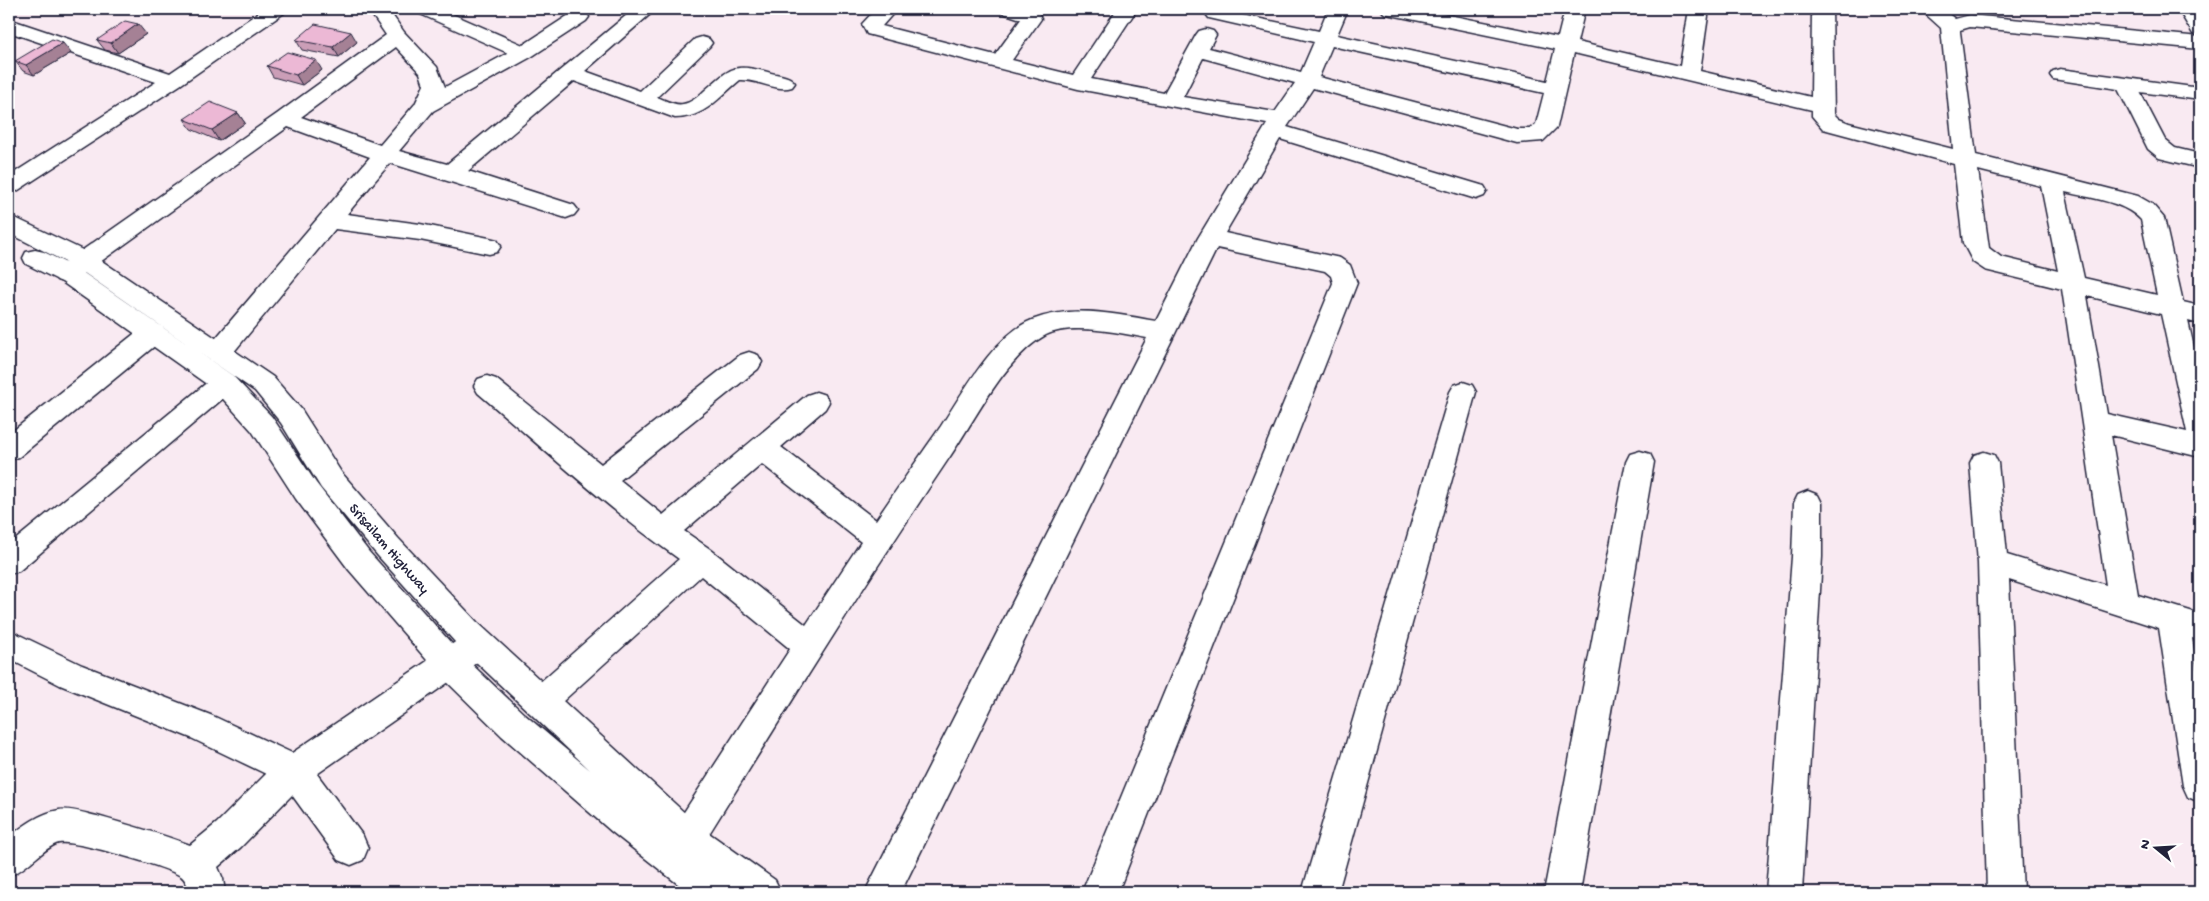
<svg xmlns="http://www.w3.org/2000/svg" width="2209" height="901" font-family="'Gochi Hand',sans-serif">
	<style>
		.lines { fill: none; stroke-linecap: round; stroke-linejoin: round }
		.minor-casing { stroke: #22223b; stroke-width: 3 }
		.highway-casing { stroke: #22223b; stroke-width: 3 }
		.minor { fill: #fff; fill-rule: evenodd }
		.highway { fill: #fff; fill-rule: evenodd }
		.wall { fill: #cb9eb7; stroke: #22223b }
		.shaded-wall { fill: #a58195; stroke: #22223b }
		.building { fill: #ecb8d5; stroke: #22223b }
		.labels { text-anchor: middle; stroke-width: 5; stroke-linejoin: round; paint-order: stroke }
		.street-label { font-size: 15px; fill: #22223b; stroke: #fff }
	</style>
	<rect width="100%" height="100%" fill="#f9eaf2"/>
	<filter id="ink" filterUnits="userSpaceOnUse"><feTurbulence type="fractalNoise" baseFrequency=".02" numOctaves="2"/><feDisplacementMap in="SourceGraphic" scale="10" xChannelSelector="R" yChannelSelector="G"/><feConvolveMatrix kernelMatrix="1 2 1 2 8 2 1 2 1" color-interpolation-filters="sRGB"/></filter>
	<g filter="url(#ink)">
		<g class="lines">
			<g class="minor-casing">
				<g id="minor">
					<polygon points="264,9 287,9 284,13 180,85 17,191 9,193 9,176 156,82 9,32 9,19 170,73"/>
					<path d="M 368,9 L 388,9 L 404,32 L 437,67 L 445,87 L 508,53 L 418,13 L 415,9 L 441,9 L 523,45 L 572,13 L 579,11 L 586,13 L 589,17 L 586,21 L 531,57 L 433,111 L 399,151 L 447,164 L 634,9 L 656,9 L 585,71 L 640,91 L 695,39 L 702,37 L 709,39 L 712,43 L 709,47 L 657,97 C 665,100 675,106 683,104 C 690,103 698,97 703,92 C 731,68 732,62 771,73 C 780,75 791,76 795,83 L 792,87 C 775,92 758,79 740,80 C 719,97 705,118 675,118 L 574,81 L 468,171 L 574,205 L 578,210 L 574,215 L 566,218 L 390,163 L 347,214 L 420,224 L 489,238 L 497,240 L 501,246 L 497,252 L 489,254 L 420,240 L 335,229 L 228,359 L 219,362 L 210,359 L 206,352 L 210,345 L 370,157 L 288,127 L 75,280 L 66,283 L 57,280 L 54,274 L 57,268 L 277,114 L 386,35 ZM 396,47 L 420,73 L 424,85 L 415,104 L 380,145 L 301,117 Z"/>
					<path d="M 876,9 L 897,9 L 882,26 L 995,55 L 1021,19 L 1003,13 L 1000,9 L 1031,9 L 1038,11 L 1041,19 L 1012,60 L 1073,75 L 1117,9 L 1137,9 L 1091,79 L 1164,93 L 1196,35 L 1199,31 L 1206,29 L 1213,31 L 1216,35 L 1209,48 L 1301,72 L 1314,42 L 1209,18 L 1206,14 L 1209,10 L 1213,9 L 1319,31 L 1328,9 L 1348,9 L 1337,35 L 1547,81 L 1555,49 L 1391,15 L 1384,13 L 1381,9 L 1419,9 L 1558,37 L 1565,9 L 1585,9 L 1577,42 L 1680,66 L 1689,9 L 1709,9 L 1700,71 L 1811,97 L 1812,9 L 1832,9 L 1834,114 L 1839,119 L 1849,123 L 1953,149 L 1941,28 L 1920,9 L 1942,9 L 1955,19 L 1970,15 L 2200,37 L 2200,49 L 1970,27 L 1960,30 L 1960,32 L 1976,155 L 2138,196 L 2152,204 L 2164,218 L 2183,302 L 2200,306 L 2200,324 L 2188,321 L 2200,374 L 2200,457 L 2111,435 L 2138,595 L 2200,614 L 2200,640 L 2192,638 L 2200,689 L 2200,802 L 2188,797 L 2183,786 L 2159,628 L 2009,580 L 2023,892 L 1987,892 L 1978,563 L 1970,463 L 1974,455 L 1984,452 L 1994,455 L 1998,463 L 2007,555 L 2106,585 L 2062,289 L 1985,270 L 1973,262 L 1963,243 L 1954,164 L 1823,129 L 1812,116 L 1812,110 L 1574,53 L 1557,127 L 1543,141 L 1517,143 L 1313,88 L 1287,127 L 1484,186 L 1487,191 L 1484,196 L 1476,199 L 1280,139 L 1225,233 L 1340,258 L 1350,265 L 1357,283 L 1118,892 L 1082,892 L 1333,283 L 1331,276 L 1325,271 L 1217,248 L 901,892 L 865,892 L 1147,338 C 1121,333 1071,322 1046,335 C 1005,357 975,420 949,458 C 862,587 781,718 699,850 L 687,855 L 675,850 L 670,838 L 675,826 L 790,649 L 701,576 L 551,712 L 540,717 L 529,712 L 524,702 L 529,692 L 679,559 C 608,509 544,449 478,393 L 474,386 L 478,379 L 487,376 L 496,379 L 601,464 L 740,355 L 749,352 L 758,355 L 762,362 L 758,369 L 620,480 L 663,515 L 807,395 L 816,392 L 825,395 L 829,402 L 825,409 L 781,447 L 876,520 C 897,489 919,457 941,426 C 963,393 994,335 1032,320 C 1072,304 1115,314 1156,321 L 1198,238 L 1267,124 L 1078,89 L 867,34 L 862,24 ZM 1332,46 L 1544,93 L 1536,124 L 1530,129 L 1517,129 L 1319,77 ZM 1203,58 L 1295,83 L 1275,112 L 1183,97 ZM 1978,170 L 2041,186 L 2058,271 L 2001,257 L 1989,248 ZM 2065,192 C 2089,198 2124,201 2141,220 L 2157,295 L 2084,278 ZM 2087,296 L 2161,314 L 2187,432 L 2107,414 ZM 762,464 L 861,542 L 806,625 L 710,549 L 684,531 Z"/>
					<polygon points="2178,9 2198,9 2200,13 2200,36 2193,34"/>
					<polygon points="2060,69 2200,88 2200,100 2140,92 2165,140 2175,148 2200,154 2200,168 2159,158 2148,149 2118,89 2053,79 2050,75 2053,71"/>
					<polygon points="153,324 162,326 166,333 162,340 19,457 9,460 9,434 144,326"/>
					<polygon points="224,373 233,376 237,383 233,390 19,571 9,574 9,545 215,376"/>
					<polygon points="1463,382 1472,385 1476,392 1338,892 1302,892 1450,392 1454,385"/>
					<polygon points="1640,451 1650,454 1654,462 1580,892 1544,892 1626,462 1630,454"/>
					<polygon points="1808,491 1818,495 1822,503 1822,557 1802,892 1766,892 1792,557 1794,503 1798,495"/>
					<path d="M 9,630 L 82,665 L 213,716 L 292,753 L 467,634 L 478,630 L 489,634 L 493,644 L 489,654 L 317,774 L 363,836 L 368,848 L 363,860 L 351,865 L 339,860 L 292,795 L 241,847 L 218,867 L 223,879 L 225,892 L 189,892 C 188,886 186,880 181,876 C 167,867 75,840 59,843 C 45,846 27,870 9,876 L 9,837 C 23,826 40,813 59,810 C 71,808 86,814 97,816 C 129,825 159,833 190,845 L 217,823 L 266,774 L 191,738 L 60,685 L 9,659 Z"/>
				</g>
			</g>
			<g class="highway-casing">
				<polygon id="highway" points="9,215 93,255 273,377 301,409 341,472 398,538 477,622 699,826 775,880 781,892 688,892 612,832 502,736 439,674 349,570 296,499 252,431 215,390 62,282 26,264 23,258 26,252 35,250 44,252 80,270 233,376 272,417 316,483 369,552 461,654 524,714 590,770 455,642 378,556 321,488 281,423 255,391 75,267 9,233"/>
			</g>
			<use href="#minor" class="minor"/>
			<use href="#highway" class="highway"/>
		</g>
		<g class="wall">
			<polygon points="146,34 118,53 105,50 97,40"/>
			<polygon points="296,40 357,42 339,57 302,50"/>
			<polygon points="71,53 34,75 23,71 15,61"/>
			<polygon points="267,66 322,70 302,85 273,77"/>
			<polygon points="238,113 245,123 219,141 191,129 184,119"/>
		</g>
		<g class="shaded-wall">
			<polygon points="138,24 146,34 118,53 111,43"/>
			<polygon points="351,32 357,42 339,57 333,47"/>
			<polygon points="63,43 71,53 34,75 26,65"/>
			<polygon points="316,60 322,70 302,85 296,75"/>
			<polygon points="238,113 245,123 219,141 212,130"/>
		</g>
		<g class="building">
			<polygon points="125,21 138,24 111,43 97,40"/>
			<polygon points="315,24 351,32 333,47 296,40"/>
			<polygon points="52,39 63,43 26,65 15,61"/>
			<polygon points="287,52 316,60 296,75 267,66"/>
			<polygon points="210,102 238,113 212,130 184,119"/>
		</g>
	</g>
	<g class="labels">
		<g class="street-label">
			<text transform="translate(390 548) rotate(49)" y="5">Srisailam Highway</text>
		</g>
	</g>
	<rect width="2209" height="901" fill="none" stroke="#fff" stroke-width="30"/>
	<rect x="15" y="15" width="2179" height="871" fill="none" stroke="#22223b" stroke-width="2" filter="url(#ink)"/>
	<g transform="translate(2156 848) rotate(288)" stroke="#ffffff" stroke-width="4" paint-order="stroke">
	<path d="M0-4L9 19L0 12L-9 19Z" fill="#22223b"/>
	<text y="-8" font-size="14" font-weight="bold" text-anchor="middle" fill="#22223b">N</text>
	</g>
</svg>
